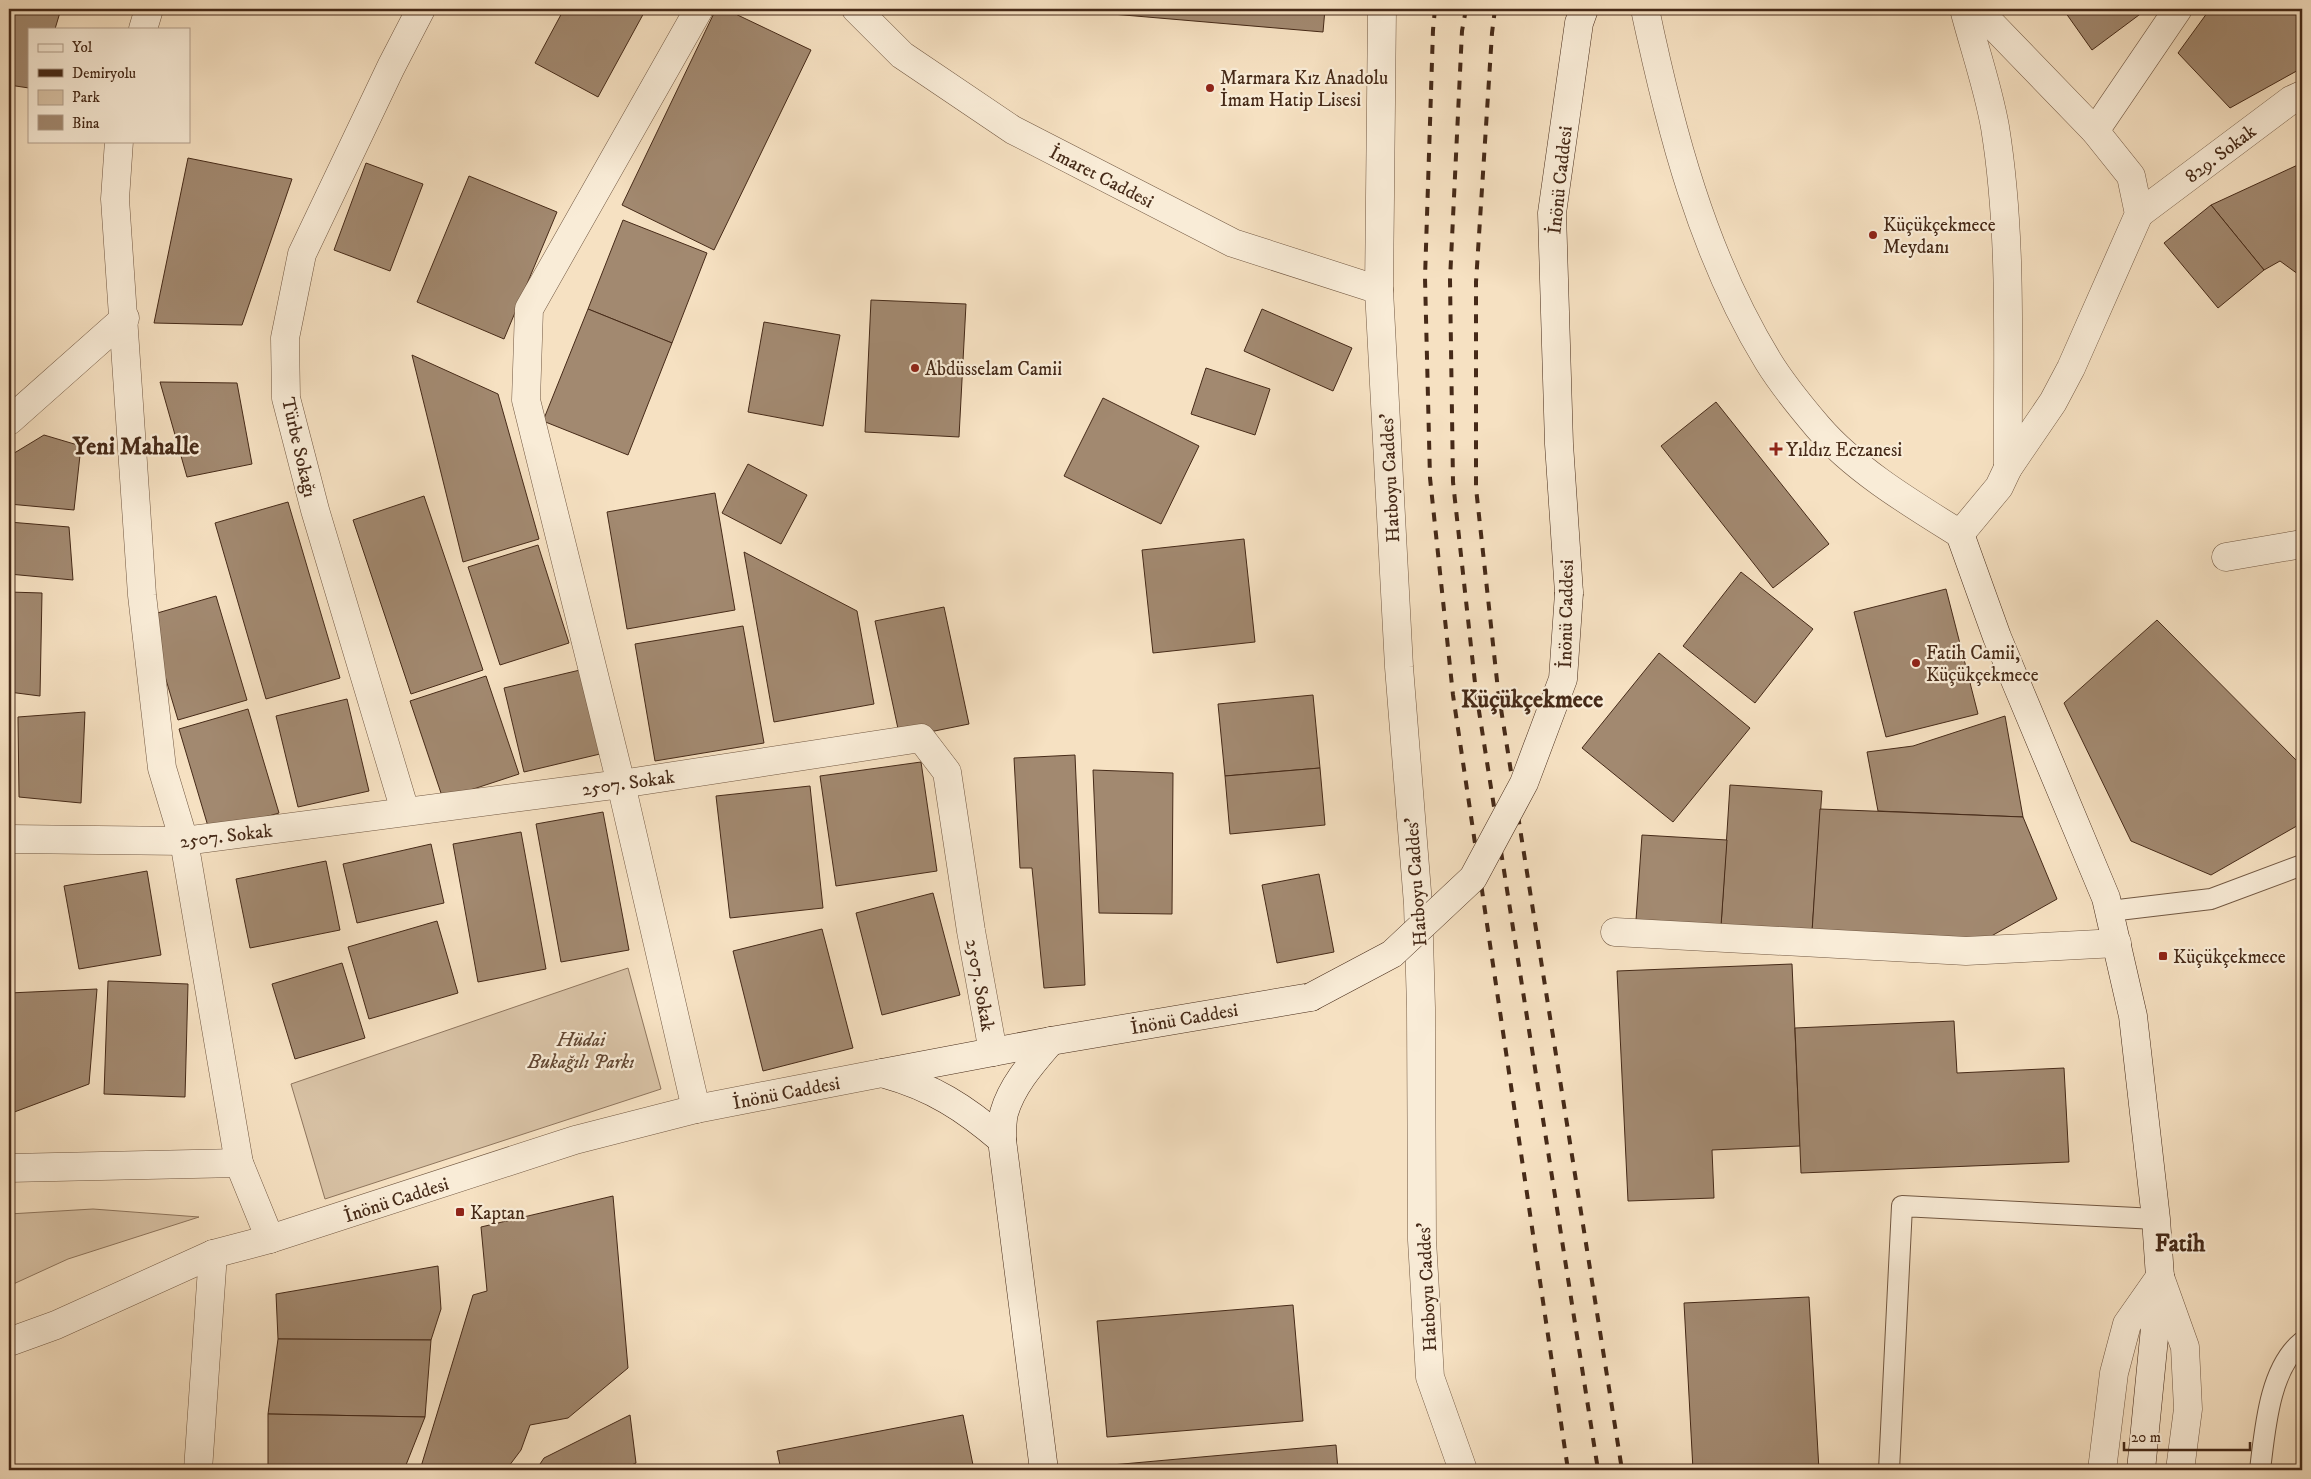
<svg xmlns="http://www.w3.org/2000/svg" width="2311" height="1479" font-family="'IM FELL DW Pica',serif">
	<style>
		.green { fill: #d8c2a5; stroke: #8f765e }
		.building { fill: #a28970; stroke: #462a18 }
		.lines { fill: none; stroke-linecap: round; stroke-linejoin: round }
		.service-casing { stroke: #725842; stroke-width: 22 }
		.minor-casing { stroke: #725842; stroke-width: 29 }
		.tertiary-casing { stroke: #725842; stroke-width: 29 }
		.secondary-casing { stroke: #462a18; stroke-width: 29 }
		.service { stroke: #f9ecd7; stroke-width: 20 }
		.minor { stroke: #f9ecd7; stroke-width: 28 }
		.tertiary { stroke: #f9ecd7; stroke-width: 28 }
		.secondary { stroke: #f9ecd7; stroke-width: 28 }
		.rail { stroke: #462a18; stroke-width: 4; stroke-dasharray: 9 9; stroke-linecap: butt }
		.secondary-bridge-casing { stroke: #462a18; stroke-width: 29; stroke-linecap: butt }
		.secondary-bridge { stroke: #f9ecd7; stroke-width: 28 }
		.poi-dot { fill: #8f2418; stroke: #f9ecd7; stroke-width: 2 }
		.labels { text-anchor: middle; stroke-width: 4.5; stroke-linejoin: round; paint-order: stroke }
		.poi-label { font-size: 19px; fill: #462a18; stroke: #f9ecd7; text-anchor: start }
		.street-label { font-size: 19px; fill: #462a18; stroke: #f9ecd7 }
		.park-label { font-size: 19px; font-style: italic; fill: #634834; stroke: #f9ecd7 }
		.district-label { font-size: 24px; font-weight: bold; fill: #462a18; stroke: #f9ecd7 }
	</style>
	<rect width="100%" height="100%" fill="#f6e1c2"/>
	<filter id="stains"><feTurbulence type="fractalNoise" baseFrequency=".004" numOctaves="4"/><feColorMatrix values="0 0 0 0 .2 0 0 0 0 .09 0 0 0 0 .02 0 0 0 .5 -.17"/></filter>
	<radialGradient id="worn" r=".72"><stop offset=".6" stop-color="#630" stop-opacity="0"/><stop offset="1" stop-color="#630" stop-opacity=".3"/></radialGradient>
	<g class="green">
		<polygon points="628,968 661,1089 325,1199 291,1084"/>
		<polygon points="93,1209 199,1217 68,1259 9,1286 9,1214"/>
	</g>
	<g class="building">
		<polygon points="9,9 61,9 55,29 29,29 29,88 9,85"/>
		<polygon points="564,9 646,9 598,97 535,63"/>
		<polygon points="716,9 725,9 811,50 714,250 622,205"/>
		<polygon points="1112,9 1325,9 1323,32 1112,14"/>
		<polygon points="2063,9 2147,9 2092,50"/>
		<polygon points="2210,9 2302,9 2302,68 2230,108 2178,53"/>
		<polygon points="188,158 292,179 242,325 154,323"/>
		<polygon points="366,163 423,184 390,271 334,250"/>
		<polygon points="2302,163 2302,277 2280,261 2264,270 2211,205"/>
		<polygon points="469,176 557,212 504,339 417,302"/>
		<polygon points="2211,205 2264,270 2218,308 2164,243"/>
		<polygon points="623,220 707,253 672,343 588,309"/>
		<polygon points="871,300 966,304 959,437 865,432"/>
		<polygon points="588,309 672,343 628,455 543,421"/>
		<polygon points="1262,309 1352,348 1333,391 1244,351"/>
		<polygon points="764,322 840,335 823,426 748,412"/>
		<polygon points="412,355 498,394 539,539 463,562"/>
		<polygon points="1206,368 1270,389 1255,435 1191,414"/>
		<polygon points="160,382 237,383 252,464 187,477"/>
		<polygon points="1103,398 1199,446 1161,524 1064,476"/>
		<polygon points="1716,402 1829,544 1773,588 1661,446"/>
		<polygon points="44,435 81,446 74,510 9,504 9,460 11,455"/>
		<polygon points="748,464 807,495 781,544 722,513"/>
		<polygon points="715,493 735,610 627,629 607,512"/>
		<polygon points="424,496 483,670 411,694 353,520"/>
		<polygon points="288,502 340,678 266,699 215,523"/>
		<polygon points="9,522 69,527 73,580 9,574"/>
		<polygon points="1244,539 1255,642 1153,653 1142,550"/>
		<polygon points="538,545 569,643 500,665 468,567"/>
		<polygon points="744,552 857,611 874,704 774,722"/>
		<polygon points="1741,572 1813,629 1755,703 1683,646"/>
		<polygon points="1946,589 1978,714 1886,737 1854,612"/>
		<polygon points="9,592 42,593 40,696 9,692"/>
		<polygon points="216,596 247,700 178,720 147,616"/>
		<polygon points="944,607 969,724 900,738 875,621"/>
		<polygon points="2157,620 2302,766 2302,823 2211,875 2131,841 2064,703"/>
		<polygon points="743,626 764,743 655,761 635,644"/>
		<polygon points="1659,653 1750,728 1673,822 1582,748"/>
		<polygon points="580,670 600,754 524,772 504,688"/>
		<polygon points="486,676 519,774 443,799 410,701"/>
		<polygon points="1313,695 1320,768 1225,776 1218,704"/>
		<polygon points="347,699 369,791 298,807 276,716"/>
		<polygon points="248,709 279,813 210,833 179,729"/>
		<polygon points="85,712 81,803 19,797 18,717"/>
		<polygon points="2005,716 2023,817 1878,811 1867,752 1913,746"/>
		<polygon points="1075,755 1085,985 1044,988 1032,868 1020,868 1014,758"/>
		<polygon points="921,762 937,871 836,886 820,776"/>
		<polygon points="1320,768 1325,825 1230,834 1225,776"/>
		<polygon points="1093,770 1173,773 1172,914 1099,913"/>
		<polygon points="1730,785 1822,791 1812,932 1721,926"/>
		<polygon points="810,786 823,908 730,918 716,796"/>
		<polygon points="1820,809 2023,817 2057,899 1979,943 1812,932"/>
		<polygon points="603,812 629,950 561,962 536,824"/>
		<polygon points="521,832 546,969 478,982 453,844"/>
		<polygon points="1642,835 1727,840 1721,926 1636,920"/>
		<polygon points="431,844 444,903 357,923 343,864"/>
		<polygon points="326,861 340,930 250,948 236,879"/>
		<polygon points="147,871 161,955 79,969 64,886"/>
		<polygon points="1319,874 1334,952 1277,963 1262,885"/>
		<polygon points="933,893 960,995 882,1015 856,913"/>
		<polygon points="437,921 458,993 369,1019 348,947"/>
		<polygon points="822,929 853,1048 763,1071 733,951"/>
		<polygon points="342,963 365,1038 295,1059 272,984"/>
		<polygon points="1792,964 1800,1146 1712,1150 1714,1198 1628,1201 1617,971"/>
		<polygon points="108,981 188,984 185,1097 104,1094"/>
		<polygon points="97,989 89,1084 9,1114 9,993"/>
		<polygon points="1954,1021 1957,1073 2064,1068 2069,1162 1801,1173 1795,1028"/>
		<polygon points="613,1196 628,1368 568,1418 530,1425 521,1450 506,1470 420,1470 473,1295 487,1291 481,1227"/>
		<polygon points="438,1266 441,1309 431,1340 278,1339 276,1294"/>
		<polygon points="1809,1297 1819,1470 1693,1470 1684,1303"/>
		<polygon points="1293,1305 1303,1421 1107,1437 1097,1321"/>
		<polygon points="278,1339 431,1340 425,1417 268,1414"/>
		<polygon points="268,1414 425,1417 404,1470 268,1470"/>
		<polygon points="630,1415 636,1463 620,1470 536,1470 544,1458"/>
		<polygon points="963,1415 974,1470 781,1470 777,1451"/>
		<polygon points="1336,1445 1338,1470 1101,1470 1100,1466"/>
	</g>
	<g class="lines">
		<g class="service-casing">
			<g id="service">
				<polyline points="2110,911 2211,899 2302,865"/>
				<polyline points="1889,1470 1902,1206 2156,1219"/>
				<path d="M 2260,1470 C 2265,1430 2269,1369 2302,1342"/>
			</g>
		</g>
		<g class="minor-casing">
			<g id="minor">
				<polyline points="143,29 149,9"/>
				<polyline points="2095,131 2178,9"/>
				<polyline points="119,141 115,199 142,595 162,768 184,841 239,1163 270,1239"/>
				<polyline points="2139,214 2291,100 2302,95"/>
				<polyline points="9,421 125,318"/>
				<polyline points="2226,557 2302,544"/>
				<polyline points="405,811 315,510 286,398 285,338 302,254 391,67 421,9"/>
				<polyline points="9,839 184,841 621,784 921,738 947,772 971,931 993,1052"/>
				<polyline points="1615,932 1966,951 2117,943"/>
				<polyline points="696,1109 621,784 526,400 529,309 699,9"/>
				<polyline points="9,1168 239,1163"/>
				<polyline points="198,1470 213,1254"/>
			</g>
		</g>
		<g class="tertiary-casing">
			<g id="tertiary">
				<polyline points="856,9 902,55 1013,130 1233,243 1379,290"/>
				<polyline points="1382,9 1379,290 1399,667 1418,904 1421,1008 1422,1240 1430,1377 1463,1470"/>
				<path d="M 1645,9 C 1670,129 1703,255 1768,361 C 1782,384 1801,407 1818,427 C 1855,470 1912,504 1960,534 L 1999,487 L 2008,468 L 2053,402 L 2071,368 L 2139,214 L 2131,176 L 2095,131 L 1977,9"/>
				<path d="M 1964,9 C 1974,47 1988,87 1995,127 C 2013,239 2007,354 2008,468"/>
				<polyline points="2160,1277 2185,1347 2188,1409 2180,1470"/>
				<polyline points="9,1342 56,1325 213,1254 270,1239 575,1140 696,1109 882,1073"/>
				<polyline points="2102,1470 2114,1373 2127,1324 2160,1277"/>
			</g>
		</g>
		<g class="secondary-casing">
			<g id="secondary">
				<polyline points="1960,534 1997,637 2106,898 2133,1016 2156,1219 2160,1277 2141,1470"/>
				<polyline points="1569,593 1559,444 1552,213 1579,23 1584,9"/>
				<polyline points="882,1073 1051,1041 1311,997"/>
				<path d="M 885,1074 C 932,1087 965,1108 1002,1140"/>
				<path d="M 1044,1470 L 1002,1140 C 1002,1131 1002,1121 1004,1113 C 1012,1085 1033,1062 1051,1041"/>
			</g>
		</g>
		<use href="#service" class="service"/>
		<use href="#minor" class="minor"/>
		<use href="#tertiary" class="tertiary"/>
		<use href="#secondary" class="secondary"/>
		<g class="rail">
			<polyline points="1435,9 1433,30 1425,278 1430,478 1453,695 1568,1470"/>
			<polyline points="1466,9 1462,31 1450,280 1453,482 1476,692 1598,1470"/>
			<polyline points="1495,9 1492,33 1476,282 1476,488 1498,690 1622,1470"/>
		</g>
		<g class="secondary-bridge-casing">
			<polyline id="secondary-bridge" points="1311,997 1392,954 1473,878 1524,783 1563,679 1569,593"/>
		</g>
		<use href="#secondary-bridge" class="secondary-bridge"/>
	</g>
	<g class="poi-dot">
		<circle cx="1210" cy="88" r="5"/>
		<circle cx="1873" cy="235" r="5"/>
		<circle cx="915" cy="368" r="5"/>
		<path d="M1773.5 441.5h5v5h5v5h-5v5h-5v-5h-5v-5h5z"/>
		<circle cx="1916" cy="663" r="5"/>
		<rect x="2158" y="951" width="10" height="10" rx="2.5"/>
		<rect x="455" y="1207" width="10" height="10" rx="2.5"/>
	</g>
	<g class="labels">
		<g class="poi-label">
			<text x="1220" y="84">Marmara Kız Anadolu<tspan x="1220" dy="22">İmam Hatip Lisesi</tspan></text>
			<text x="1883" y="231">Küçükçekmece<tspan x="1883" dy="22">Meydanı</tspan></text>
			<text x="925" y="375">Abdüsselam Camii</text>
			<text x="1786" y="456">Yıldız Eczanesi</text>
			<text x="1926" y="659">Fatih Camii,<tspan x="1926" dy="22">Küçükçekmece</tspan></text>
			<text x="2173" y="963">Küçükçekmece</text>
			<text x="470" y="1219">Kaptan</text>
		</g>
		<g class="street-label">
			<text transform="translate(2220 153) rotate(-37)" y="7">829. Sokak</text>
			<text transform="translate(1102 176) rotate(27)" y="7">İmaret Caddesi</text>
			<text transform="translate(1559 180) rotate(-84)" y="7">İnönü Caddesi</text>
			<text transform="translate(300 447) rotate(77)" y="7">Türbe Sokağı</text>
			<text transform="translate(1389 478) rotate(-93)" y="7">Hatboyu Caddes'</text>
			<text transform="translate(1565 614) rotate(-89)" y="7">İnönü Caddesi</text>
			<text transform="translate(628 782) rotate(-8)" y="7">2507. Sokak</text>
			<text transform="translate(226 835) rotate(-7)" y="7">2507. Sokak</text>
			<text transform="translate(1415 882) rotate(-94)" y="7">Hatboyu Caddes'</text>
			<text transform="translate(981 985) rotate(80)" y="7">2507. Sokak</text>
			<text transform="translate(1184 1018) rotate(-10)" y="7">İnönü Caddesi</text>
			<text transform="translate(786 1092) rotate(-11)" y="7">İnönü Caddesi</text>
			<text transform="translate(396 1199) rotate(-18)" y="7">İnönü Caddesi</text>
			<text transform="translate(1426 1287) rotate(-93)" y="7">Hatboyu Caddes'</text>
		</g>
		<g class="park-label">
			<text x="581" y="1046">Hüdai<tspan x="581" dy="22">Bukağılı Parkı</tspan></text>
		</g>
		<g class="district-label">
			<text x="136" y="454">Yeni Mahalle</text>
			<text x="1532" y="707">Küçükçekmece</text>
			<text x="2180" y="1251">Fatih</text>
		</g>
	</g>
	<rect width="2311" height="1479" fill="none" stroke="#f6e1c2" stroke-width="30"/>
	<rect x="10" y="10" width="2291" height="1459" fill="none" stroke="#462a18" stroke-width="2.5"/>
	<rect x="15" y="15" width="2281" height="1449" fill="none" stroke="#462a18"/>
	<rect x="28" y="28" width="162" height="115" fill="#f9ecd7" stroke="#b19e8b"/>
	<rect x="38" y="44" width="25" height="8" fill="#f9ecd7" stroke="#b19e8b"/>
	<text x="72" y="52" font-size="15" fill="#462a18">Yol</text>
	<rect x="38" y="69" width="25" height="8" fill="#462a18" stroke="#b19e8b"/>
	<text x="72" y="78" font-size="15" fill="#462a18">Demiryolu</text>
	<rect x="38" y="90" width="25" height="15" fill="#d8c2a5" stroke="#b19e8b"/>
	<text x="72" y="102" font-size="15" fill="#462a18">Park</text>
	<rect x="38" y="115" width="25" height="15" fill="#a28970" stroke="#b19e8b"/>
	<text x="72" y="128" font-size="15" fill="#462a18">Bina</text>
	<path d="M2124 1442v8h126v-8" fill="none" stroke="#462a18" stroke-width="2.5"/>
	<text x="2131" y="1442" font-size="15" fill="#462a18" stroke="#f9ecd7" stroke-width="4" paint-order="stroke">20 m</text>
	<rect width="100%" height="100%" filter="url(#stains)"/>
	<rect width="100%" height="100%" fill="url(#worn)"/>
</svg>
